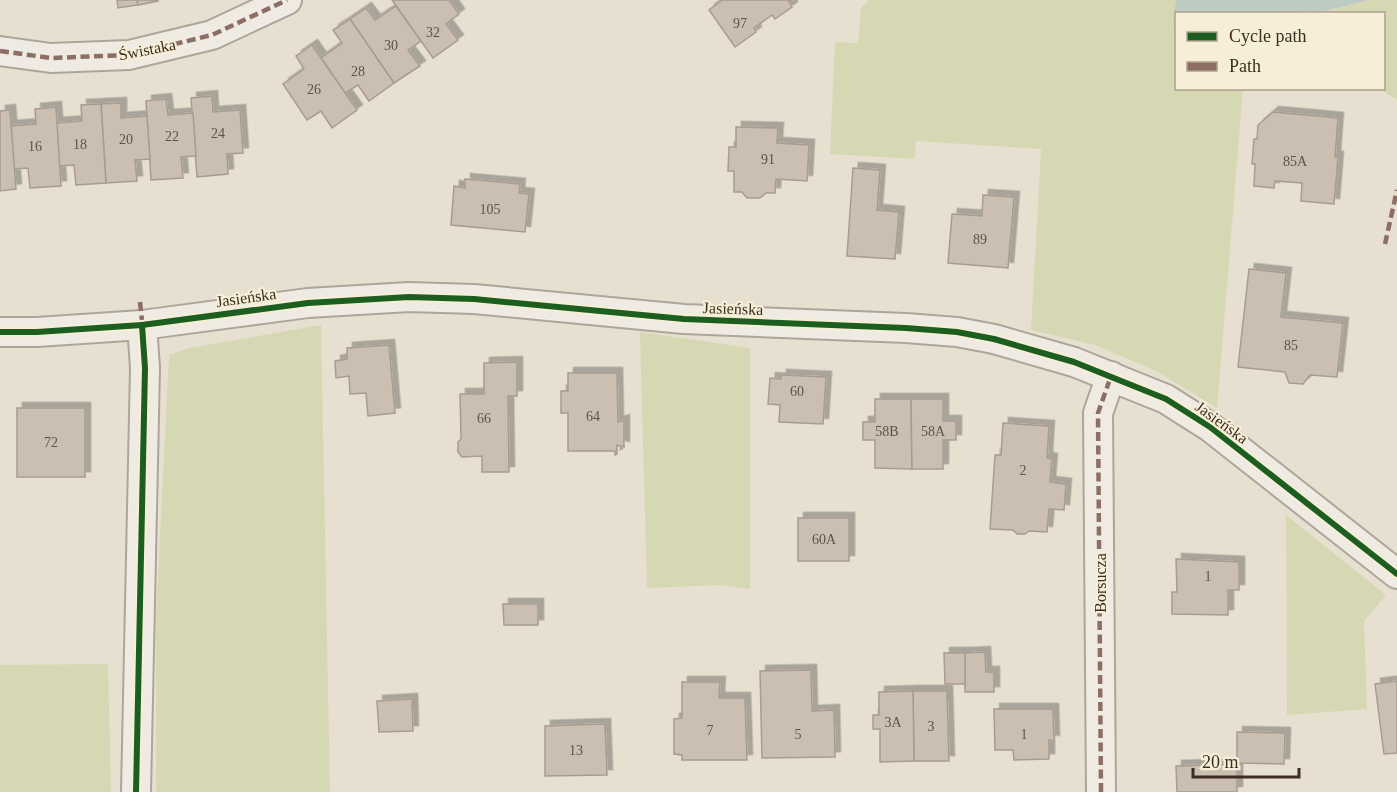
<svg xmlns="http://www.w3.org/2000/svg" width="1397" height="792" font-family="'Times New Roman',serif">
	<style>
		.green { fill: #d6d7b3 }
		.water { fill: #bcccc2 }
		.building { fill: #cbbfb2; stroke: #a89c90; stroke-width: 1.5; filter: url(#shadow) }
		.lines { fill: none; stroke-linecap: round; stroke-linejoin: round }
		.minor-casing { stroke: #ada599; stroke-width: 32 }
		.minor { stroke: #efebe3; stroke-width: 28 }
		.quiet { stroke: #8d6e63; stroke-width: 4.5; stroke-dasharray: 9 4.5; stroke-linecap: butt }
		.cycleway-casing { stroke: #f7eed8; stroke-width: 10 }
		.cycleway { stroke: #1b5e20; stroke-width: 6 }
		.labels { text-anchor: middle; stroke-width: 4.5; stroke-linejoin: round; paint-order: stroke }
		.number-label { font-size: 14px; fill: #605244 }
		.street-label { font-size: 16px; fill: #3d2e20; stroke: #f7eed8 }
	</style>
	<defs>
		<filter id="shadow"><feDropShadow dx="5.5" dy="-5.5" stdDeviation="0" flood-color="#0004"/></filter>
	</defs>
	<rect width="100%" height="100%" fill="#e7e0d1"/>
	<g class="green">
		<polygon points="869,0 1176,0 1173,21 1176,31 1176,88 1243,89 1217,408 1156,371 1095,345 1031,330 1041,149 916,141 915,159 830,154 835,42 858,43 861,8"/>
		<polygon points="1369,0 1397,0 1397,100 1380,89 1384,88 1384,14 1237,14 1325,11"/>
		<polygon points="321,325 330,792 156,792 156,617 169,355 190,348"/>
		<polygon points="640,332 750,348 750,589 720,585 647,588"/>
		<polygon points="1286,515 1386,595 1364,621 1367,709 1287,715"/>
		<polygon points="108,664 111,792 0,792 0,665"/>
	</g>
	<polygon class="water" points="1176,0 1369,0 1325,11 1176,14 1176,31 1175,32 1173,21"/>
	<g class="building">
		<polygon points="117,0 137,0 138,5 118,8"/>
		<polygon points="137,0 157,0 158,1 138,5"/>
		<polygon points="392,0 449,0 459,14 446,24 458,40 433,58"/>
		<polygon points="722,0 792,0 789,2 792,7 775,19 772,15 754,28 756,32 735,47 709,10"/>
		<polygon points="396,6 421,41 408,50 420,66 394,83 350,19 366,8 375,20"/>
		<polygon points="350,19 394,83 369,101 358,85 345,93 321,58 342,43 333,30"/>
		<polygon points="312,45 357,110 332,128 321,111 307,120 283,84 304,69 296,56"/>
		<polygon points="212,96 213,112 240,110 243,153 227,154 228,174 197,177 191,98"/>
		<polygon points="166,99 168,115 193,113 196,156 181,157 183,178 151,180 146,101"/>
		<polygon points="121,103 121,118 147,116 150,159 135,160 137,181 106,183 101,104"/>
		<polygon points="101,104 106,183 76,185 74,165 59,166 56,123 82,121 81,105"/>
		<polygon points="56,107 61,186 30,188 28,168 13,169 10,126 36,124 35,109"/>
		<polygon points="10,110 16,189 0,191 0,111"/>
		<polygon points="1273,112 1338,118 1335,157 1338,157 1334,204 1301,201 1302,183 1275,181 1274,188 1254,186 1255,164 1252,164 1254,139 1257,139 1258,125"/>
		<polygon points="736,127 778,128 777,143 809,145 807,181 776,179 775,193 766,193 760,198 747,198 742,192 734,192 734,171 728,171 729,147 736,147"/>
		<polygon points="853,168 880,170 877,210 899,212 895,259 847,256"/>
		<polygon points="465,179 520,184 519,193 529,194 525,232 451,225 454,186 465,188"/>
		<polygon points="983,195 1014,197 1008,268 948,263 952,214 982,216"/>
		<polygon points="1249,269 1286,273 1281,317 1343,323 1337,377 1310,375 1303,384 1289,383 1285,372 1238,367"/>
		<polygon points="389,345 395,413 368,416 366,393 350,394 349,376 336,378 335,361 347,359 347,348"/>
		<polygon points="517,362 517,396 508,396 509,472 482,472 482,456 462,457 458,452 458,442 461,439 460,394 484,394 484,363"/>
		<polygon points="568,373 617,373 618,422 624,420 624,447 617,445 617,454 615,455 615,451 568,451 568,413 561,413 561,391 568,391"/>
		<polygon points="781,375 826,377 823,424 779,422 780,405 768,404 770,378 781,379"/>
		<polygon points="875,399 911,399 912,469 875,468 875,440 863,440 863,422 875,422"/>
		<polygon points="911,399 943,399 943,421 956,421 956,440 943,440 943,469 912,469"/>
		<rect x="17" y="408" width="68" height="69"/>
		<polygon points="1003,423 1049,426 1047,458 1052,459 1050,482 1066,484 1064,510 1049,509 1047,532 1029,531 1025,534 1017,534 1013,530 990,529 995,455 1001,455"/>
		<rect x="798" y="518" width="51" height="43"/>
		<polygon points="1176,559 1239,562 1239,590 1228,590 1228,615 1172,614 1172,592 1177,592"/>
		<polygon points="503,604 538,604 538,625 504,625"/>
		<polygon points="985,652 986,672 994,672 994,692 965,692 965,653"/>
		<polygon points="944,653 965,653 965,684 945,684"/>
		<polygon points="811,670 812,711 834,710 835,757 762,758 760,671"/>
		<polygon points="1397,681 1397,753 1384,754 1375,684"/>
		<polygon points="682,682 720,682 719,698 745,698 747,760 682,760 682,755 674,754 674,719 682,718"/>
		<polygon points="913,691 947,691 949,761 914,761"/>
		<polygon points="913,691 914,761 880,762 880,729 873,729 873,715 879,715 879,692"/>
		<polygon points="412,699 413,731 379,732 377,701"/>
		<polygon points="994,709 1053,709 1054,741 1049,740 1049,759 1014,760 1013,750 995,750"/>
		<polygon points="605,724 607,775 545,776 545,726"/>
		<polygon points="1237,732 1285,733 1284,764 1237,763"/>
		<polygon points="1237,764 1237,792 1177,792 1176,766"/>
	</g>
	<g class="lines">
		<g class="minor-casing">
			<g id="minor">
				<polyline points="0,51 51,58 129,55 212,35 287,0"/>
				<polyline points="0,332 37,332 142,325 308,303 409,297 474,299 684,319 906,328 957,332 994,339 1074,362 1166,399 1210,427 1397,574"/>
				<polyline points="136,792 145,368 142,325"/>
				<polyline points="1101,792 1098,413 1111,376"/>
			</g>
		</g>
		<use href="#minor" class="minor"/>
		<g class="quiet">
			<polyline points="0,51 51,58 129,55 212,35 287,0"/>
			<polyline points="1385,244 1397,190"/>
			<polyline points="140,302 143,330"/>
			<polyline points="1101,792 1098,413 1111,376"/>
		</g>
		<g class="cycleway-casing">
			<g id="cycleway">
				<polyline points="0,332 37,332 142,325 308,303 409,297 474,299 684,319 906,328 957,332 994,339 1074,362 1166,399 1210,427 1397,574"/>
				<polyline points="136,792 145,368 142,325"/>
			</g>
		</g>
		<use href="#cycleway" class="cycleway"/>
	</g>
	<g class="labels">
		<g class="number-label">
			<text x="740" y="28">97</text>
			<text x="433" y="37">32</text>
			<text x="391" y="50">30</text>
			<text x="358" y="76">28</text>
			<text x="314" y="94">26</text>
			<text x="218" y="138">24</text>
			<text x="172" y="141">22</text>
			<text x="126" y="144">20</text>
			<text x="80" y="149">18</text>
			<text x="35" y="151">16</text>
			<text x="768" y="164">91</text>
			<text x="1295" y="166">85A</text>
			<text x="490" y="214">105</text>
			<text x="980" y="244">89</text>
			<text x="1291" y="350">85</text>
			<text x="797" y="396">60</text>
			<text x="593" y="421">64</text>
			<text x="484" y="423">66</text>
			<text x="887" y="436">58B</text>
			<text x="933" y="436">58A</text>
			<text x="51" y="447">72</text>
			<text x="1023" y="475">2</text>
			<text x="824" y="544">60A</text>
			<text x="1208" y="581">1</text>
			<text x="893" y="727">3A</text>
			<text x="931" y="731">3</text>
			<text x="710" y="735">7</text>
			<text x="798" y="739">5</text>
			<text x="1024" y="739">1</text>
			<text x="576" y="755">13</text>
		</g>
		<g class="street-label">
			<text transform="translate(147 49) rotate(-11)" y="6">Świstaka</text>
			<text transform="translate(246 297) rotate(-8)" y="6">Jasieńska</text>
			<text transform="translate(733 308) rotate(2)" y="6">Jasieńska</text>
			<text transform="translate(1222 422) rotate(36)" y="6">Jasieńska</text>
			<text transform="translate(1100 583) rotate(-90)" y="6">Borsucza</text>
		</g>
	</g>
	<rect x="1175" y="12" width="210" height="78" fill="#f7eed8" stroke="#ada18e" stroke-width="1.5"/>
	<rect x="1187" y="32" width="30" height="9" fill="#1b5e20" stroke="#ada18e" stroke-width="1.5"/>
	<text x="1229" y="42" font-size="18" fill="#3d2e20">Cycle path</text>
	<rect x="1187" y="62" width="30" height="9" fill="#8d6e63" stroke="#ada18e" stroke-width="1.5"/>
	<text x="1229" y="72" font-size="18" fill="#3d2e20">Path</text>
	<path d="M1193 768v9h106v-9" fill="none" stroke="#3d2e20" stroke-width="3"/>
	<text x="1202" y="768" font-size="18" fill="#3d2e20" stroke="#f7eed8" stroke-width="4.5" paint-order="stroke">20 m</text>
</svg>
